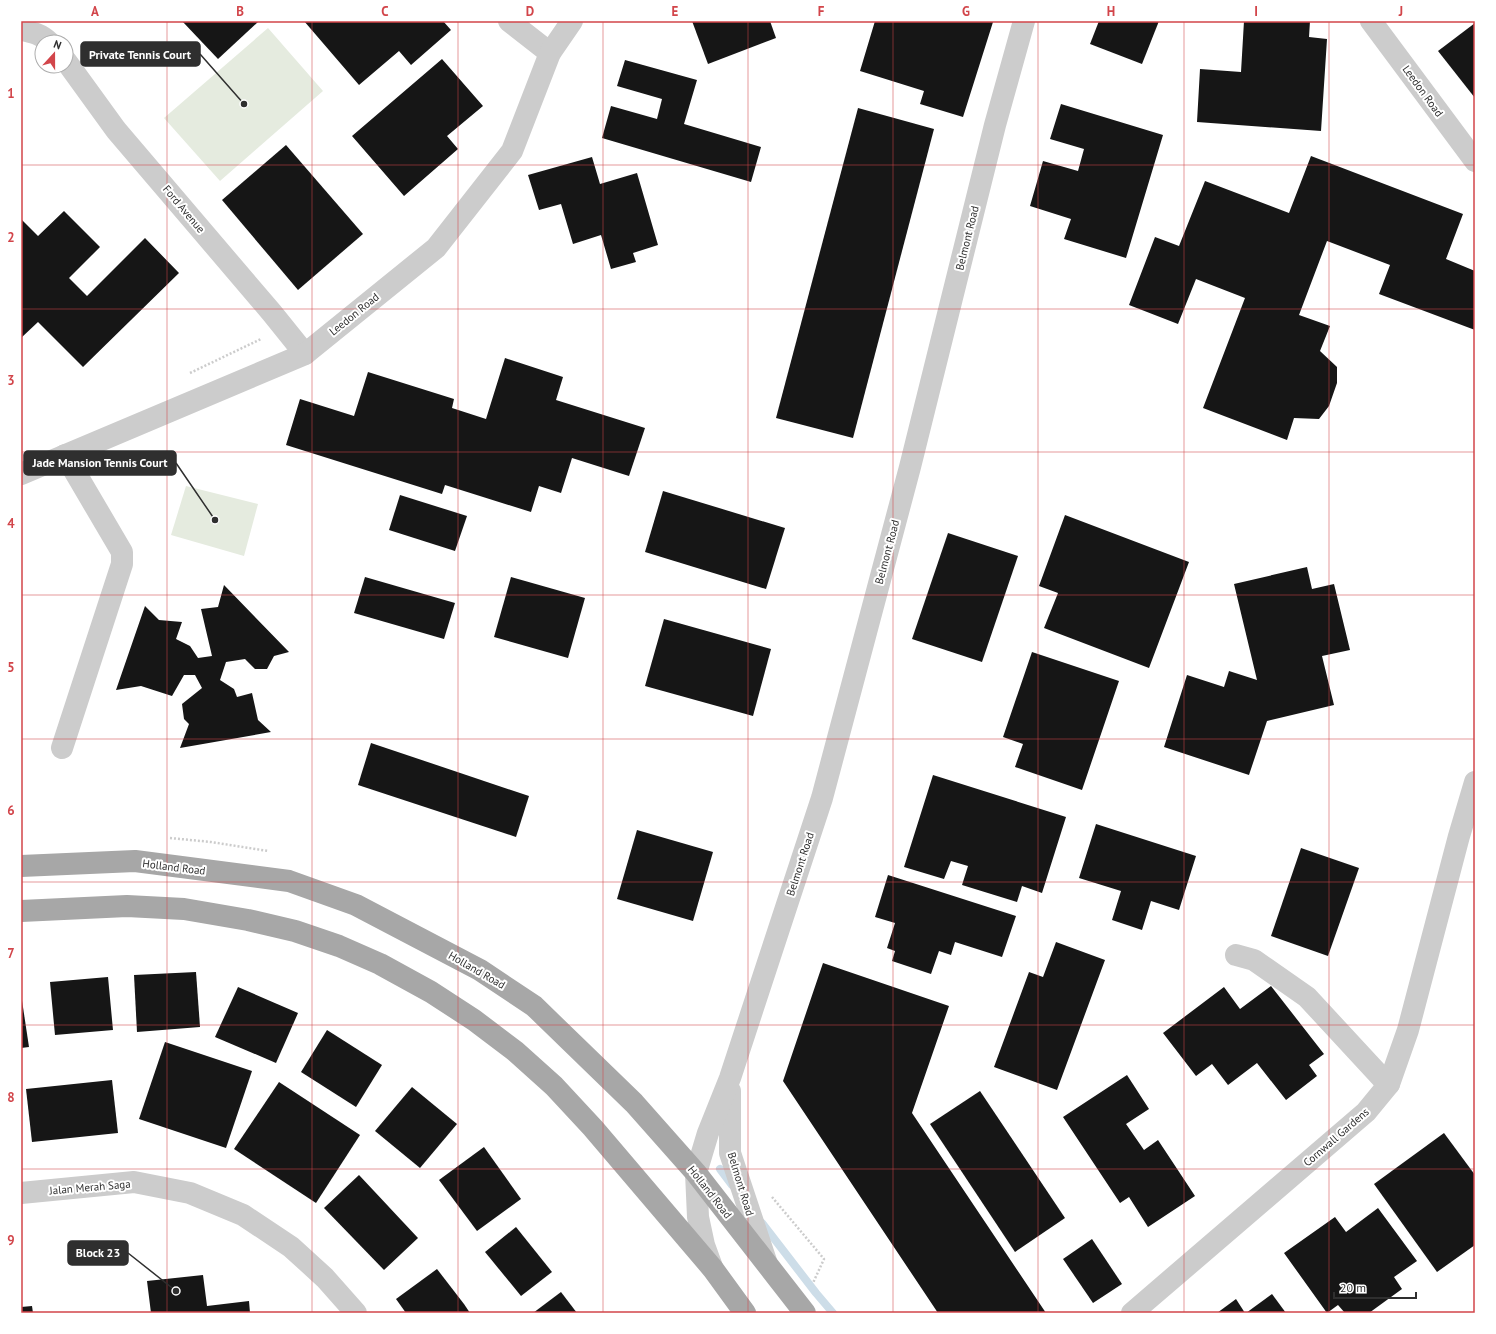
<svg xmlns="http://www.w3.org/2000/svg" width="1496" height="1334" font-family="'PT Sans',sans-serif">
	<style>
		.green { fill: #e5ebdf }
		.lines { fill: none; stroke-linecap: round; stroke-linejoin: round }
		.stream { stroke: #cddde8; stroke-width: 8 }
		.building { fill: #161616 }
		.path { stroke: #ccc; stroke-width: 2.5; stroke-dasharray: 2 2; stroke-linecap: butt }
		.minor { stroke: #ccc; stroke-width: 22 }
		.major { stroke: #a7a7a7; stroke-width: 22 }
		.grid { fill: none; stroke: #d2454a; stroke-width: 1; stroke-opacity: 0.55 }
		.labels { text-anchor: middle; stroke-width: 4; stroke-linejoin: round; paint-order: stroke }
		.street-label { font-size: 11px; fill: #2f2f2f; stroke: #fff }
		.leader { fill: none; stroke: #2f2f2f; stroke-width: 1.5 }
		.callout-dot { fill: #2f2f2f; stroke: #fff; stroke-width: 1.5 }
		.callout { fill: #2f2f2f; stroke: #2f2f2f; stroke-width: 1.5 }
		.callout-label { font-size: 12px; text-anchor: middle; font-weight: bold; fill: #fff }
		.neatline { fill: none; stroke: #d2454a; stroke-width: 1.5 }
		.grid-label { font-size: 13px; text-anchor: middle; font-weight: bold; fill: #d2454a }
	</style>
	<rect width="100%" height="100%" fill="#fff"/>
	<g class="green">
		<polygon points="268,28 323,91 220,181 164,118"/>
		<polygon points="186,486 258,504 244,556 171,535"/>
	</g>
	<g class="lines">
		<g class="stream">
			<polyline points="720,1169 732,1185"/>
			<polyline points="762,1223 816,1293 833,1313"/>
		</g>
	</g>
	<g class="building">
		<polygon points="182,21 259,21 218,59"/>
		<polygon points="304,21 443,21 451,30 411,65 399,51 359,85"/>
		<polygon points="692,21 770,21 776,38 708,64"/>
		<polygon points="875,21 993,22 963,117 920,104 924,91 860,71"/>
		<polygon points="1099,21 1159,21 1142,64 1090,44"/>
		<polygon points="1244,21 1310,21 1309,37 1327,39 1321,131 1197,122 1200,69 1241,72"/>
		<polygon points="1475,23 1475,98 1438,51"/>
		<polygon points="442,59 483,106 447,136 458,149 404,196 352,136"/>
		<polygon points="625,60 697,80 684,124 761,147 751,182 602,138 611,106 657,119 662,99 617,86"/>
		<polygon points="1061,104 1163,135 1126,258 1064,239 1071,219 1030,206 1043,161 1078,171 1084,149 1050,139"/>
		<polygon points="858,108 934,129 853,438 776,418"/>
		<polygon points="286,145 363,234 298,290 222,200"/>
		<polygon points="1311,156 1463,214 1446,259 1475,271 1475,330 1379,294 1390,265 1327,241 1299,315 1330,326 1320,351 1337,367 1337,383 1329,406 1319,419 1294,418 1287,440 1203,408 1245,298 1196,279 1178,324 1129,305 1155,237 1179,246 1205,181 1289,213"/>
		<polygon points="592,157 600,184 637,173 658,245 633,253 636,262 611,269 601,235 573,244 561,204 539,210 528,175"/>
		<polygon points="64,211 100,247 69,278 87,296 145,238 179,273 83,367 38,322 21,338 21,219 38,236"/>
		<polygon points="505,358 563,377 556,400 645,428 629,476 572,458 561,493 539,486 531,512 445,485 442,494 286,445 300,399 354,416 368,372 454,399 452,408 486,419"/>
		<polygon points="663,491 785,528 766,589 645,552"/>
		<polygon points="400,495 467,516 455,551 389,530"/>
		<polygon points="1065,515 1189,562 1149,668 1044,628 1058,593 1039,586"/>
		<polygon points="948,533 1018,556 982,662 912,639"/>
		<polygon points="1307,567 1312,589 1334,584 1350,650 1322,656 1334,705 1267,721 1249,775 1164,747 1187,675 1224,687 1229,671 1257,680 1234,584"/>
		<polygon points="365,577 455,603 444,639 354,613"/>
		<polygon points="511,577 585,598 568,658 494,637"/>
		<polygon points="224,585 289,652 274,656 267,669 255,669 245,659 226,662 220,680 234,689 237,697 252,693 258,720 271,732 180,748 189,724 184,719 182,704 202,688 195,675 184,675 172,696 141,686 116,690 145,606 159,620 182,622 176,639 190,646 198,658 212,656 201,609 218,607"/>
		<polygon points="664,619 771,649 753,716 645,686"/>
		<polygon points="1032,652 1119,681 1082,790 1015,767 1023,744 1003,737"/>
		<polygon points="371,743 529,796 516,837 358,785"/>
		<polygon points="933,775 1066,817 1042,893 1022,886 1017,902 962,885 968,866 951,861 944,879 904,867"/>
		<polygon points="1096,824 1196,856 1179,910 1151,901 1142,930 1112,920 1121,891 1079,878"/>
		<polygon points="637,830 713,852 693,921 617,899"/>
		<polygon points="1301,848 1359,868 1328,956 1271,936"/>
		<polygon points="888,875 1016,916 1002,957 955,942 951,955 939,951 931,974 892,961 895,951 887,948 895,923 875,917"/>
		<polygon points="1056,942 1105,960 1057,1090 994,1067 1029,972 1043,977"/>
		<polygon points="823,963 949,1006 912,1113 1046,1313 938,1313 783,1081"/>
		<polygon points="196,972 200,1027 137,1032 134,975"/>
		<polygon points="108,977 113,1030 55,1035 50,982"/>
		<polygon points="1271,986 1324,1054 1309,1065 1317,1076 1286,1100 1257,1063 1228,1085 1212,1064 1196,1076 1163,1033 1224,987 1240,1009"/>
		<polygon points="238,987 298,1013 276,1063 215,1037"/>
		<polygon points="21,994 29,1047 21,1048"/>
		<polygon points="327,1030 382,1065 356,1107 301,1072"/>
		<polygon points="165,1042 252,1071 226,1148 139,1119"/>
		<polygon points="1127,1075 1149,1109 1126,1124 1144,1150 1158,1140 1195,1196 1148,1227 1129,1197 1120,1203 1063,1117"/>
		<polygon points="112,1080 118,1133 32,1142 26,1089"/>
		<polygon points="279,1082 360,1135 316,1203 234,1149"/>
		<polygon points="412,1087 457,1124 420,1168 375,1131"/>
		<polygon points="980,1091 1065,1218 1015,1252 930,1124"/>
		<polygon points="1444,1133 1475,1175 1475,1245 1437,1272 1374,1184"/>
		<polygon points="484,1147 521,1199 477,1231 439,1180"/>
		<polygon points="359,1175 418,1238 384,1270 324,1208"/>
		<polygon points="1378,1208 1417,1261 1394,1277 1402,1289 1369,1313 1345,1313 1338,1305 1327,1313 1284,1253 1335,1217 1346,1232"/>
		<polygon points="516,1227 552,1272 521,1296 485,1252"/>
		<polygon points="1092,1239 1122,1284 1093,1303 1063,1259"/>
		<polygon points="437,1269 464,1304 470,1313 406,1313 396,1299"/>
		<polygon points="203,1275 207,1306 249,1301 250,1313 151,1313 147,1281"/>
		<polygon points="561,1292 577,1313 533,1313"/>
		<polygon points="1272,1294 1286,1313 1246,1313"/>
		<polygon points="1236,1299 1245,1313 1217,1313"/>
		<polygon points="32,1306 33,1313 21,1313 21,1307"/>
	</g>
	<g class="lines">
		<g class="path">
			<polyline points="190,373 261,339"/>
			<polyline points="170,838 211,842 268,851"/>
			<polyline points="772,1197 824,1259 813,1283"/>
		</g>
		<g class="minor">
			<polyline points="509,21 550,53"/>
			<polyline points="1371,21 1475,161"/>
			<path d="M 21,30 C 32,32 41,34 49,42"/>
			<polyline points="66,61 116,130 272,313 305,354"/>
			<polyline points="21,474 305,354 436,248 512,151 550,53 572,21"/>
			<polyline points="62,748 122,564 122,552 65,455"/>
			<polyline points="1236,955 1254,960 1307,997 1381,1077 1389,1084"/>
			<polyline points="730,1091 730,1153 766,1261"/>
			<polyline points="21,1193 134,1182 190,1193 243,1215 291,1247 325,1278 356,1313"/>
			<polyline points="712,1267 704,1245 698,1217 696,1173 708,1133 730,1078 822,798 910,467 995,125 1024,21"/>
			<polyline points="1132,1313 1366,1112 1389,1084 1408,1030 1459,836 1475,782"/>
		</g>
		<g class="major">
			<polyline points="21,866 135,861 289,881 356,905 480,970 534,1006 634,1103 696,1173 805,1313"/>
			<polyline points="21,911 127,906 184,909 248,920 295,931 339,946 380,964 431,992 474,1020 515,1051 554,1086 593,1128 713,1269 745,1313"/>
		</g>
	</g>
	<path class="grid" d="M 167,21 L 167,1313M 312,21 L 312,1313M 458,21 L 458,1313M 603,21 L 603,1313M 748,21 L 748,1313M 893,21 L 893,1313M 1038,21 L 1038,1313M 1184,21 L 1184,1313M 1329,21 L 1329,1313M 21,165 L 1475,165M 21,309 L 1475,309M 21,452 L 1475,452M 21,595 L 1475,595M 21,739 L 1475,739M 21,882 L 1475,882M 21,1025 L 1475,1025M 21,1169 L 1475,1169"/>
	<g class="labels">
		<g class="street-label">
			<text transform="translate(1423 91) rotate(54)" y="4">Leedon Road</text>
			<text transform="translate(184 209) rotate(50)" y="4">Ford Avenue</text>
			<text transform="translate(967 238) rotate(-76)" y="4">Belmont Road</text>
			<text transform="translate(354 314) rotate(-39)" y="4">Leedon Road</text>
			<text transform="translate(887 552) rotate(-75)" y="4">Belmont Road</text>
			<text transform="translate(800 864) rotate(-72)" y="4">Belmont Road</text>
			<text transform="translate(174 867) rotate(7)" y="4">Holland Road</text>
			<text transform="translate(477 970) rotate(30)" y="4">Holland Road</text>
			<text transform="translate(1336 1137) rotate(-41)" y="4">Cornwall Gardens</text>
			<text transform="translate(741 1184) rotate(73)" y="4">Belmont Road</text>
			<text transform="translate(90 1187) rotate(-5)" y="4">Jalan Merah Saga</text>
			<text transform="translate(710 1192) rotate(52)" y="4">Holland Road</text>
		</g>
	</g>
	<path class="leader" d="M244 104L200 54M215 520L176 463M176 1291L128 1253"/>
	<g class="callout-dot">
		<circle cx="244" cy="104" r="4"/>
		<circle cx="215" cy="520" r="4"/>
		<circle cx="176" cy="1291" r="4"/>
	</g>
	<g class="callout">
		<rect x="81" y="42" width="119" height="24" rx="4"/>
		<rect x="24" y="451" width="152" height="24" rx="4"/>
		<rect x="68" y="1241" width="60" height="24" rx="4"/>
	</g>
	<g class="callout-label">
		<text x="140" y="59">Private Tennis Court</text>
		<text x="100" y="467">Jade Mansion Tennis Court</text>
		<text x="98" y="1257">Block 23</text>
	</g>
	<rect width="1496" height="1334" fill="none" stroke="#ffffff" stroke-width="44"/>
	<g transform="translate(54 54) rotate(21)"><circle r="19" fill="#ffffff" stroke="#acacac"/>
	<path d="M0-3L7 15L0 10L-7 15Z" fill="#d2454a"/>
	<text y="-6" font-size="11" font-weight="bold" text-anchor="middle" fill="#2f2f2f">N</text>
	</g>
	<path d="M1334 1292v6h82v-6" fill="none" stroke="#2f2f2f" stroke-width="2"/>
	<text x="1340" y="1292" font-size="12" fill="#2f2f2f" stroke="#ffffff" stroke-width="3" paint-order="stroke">20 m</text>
	<rect x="22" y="22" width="1452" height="1290" class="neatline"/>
	<g class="grid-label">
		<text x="95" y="16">A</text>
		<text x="240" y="16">B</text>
		<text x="385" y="16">C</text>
		<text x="530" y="16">D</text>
		<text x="675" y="16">E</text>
		<text x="821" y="16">F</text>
		<text x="966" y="16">G</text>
		<text x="1111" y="16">H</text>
		<text x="1256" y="16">I</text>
		<text x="1401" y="16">J</text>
		<text x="11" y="98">1</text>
		<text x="11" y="242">2</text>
		<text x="11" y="385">3</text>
		<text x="11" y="528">4</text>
		<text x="11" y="672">5</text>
		<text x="11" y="815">6</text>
		<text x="11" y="958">7</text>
		<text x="11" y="1102">8</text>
		<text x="11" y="1245">9</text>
	</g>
</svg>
